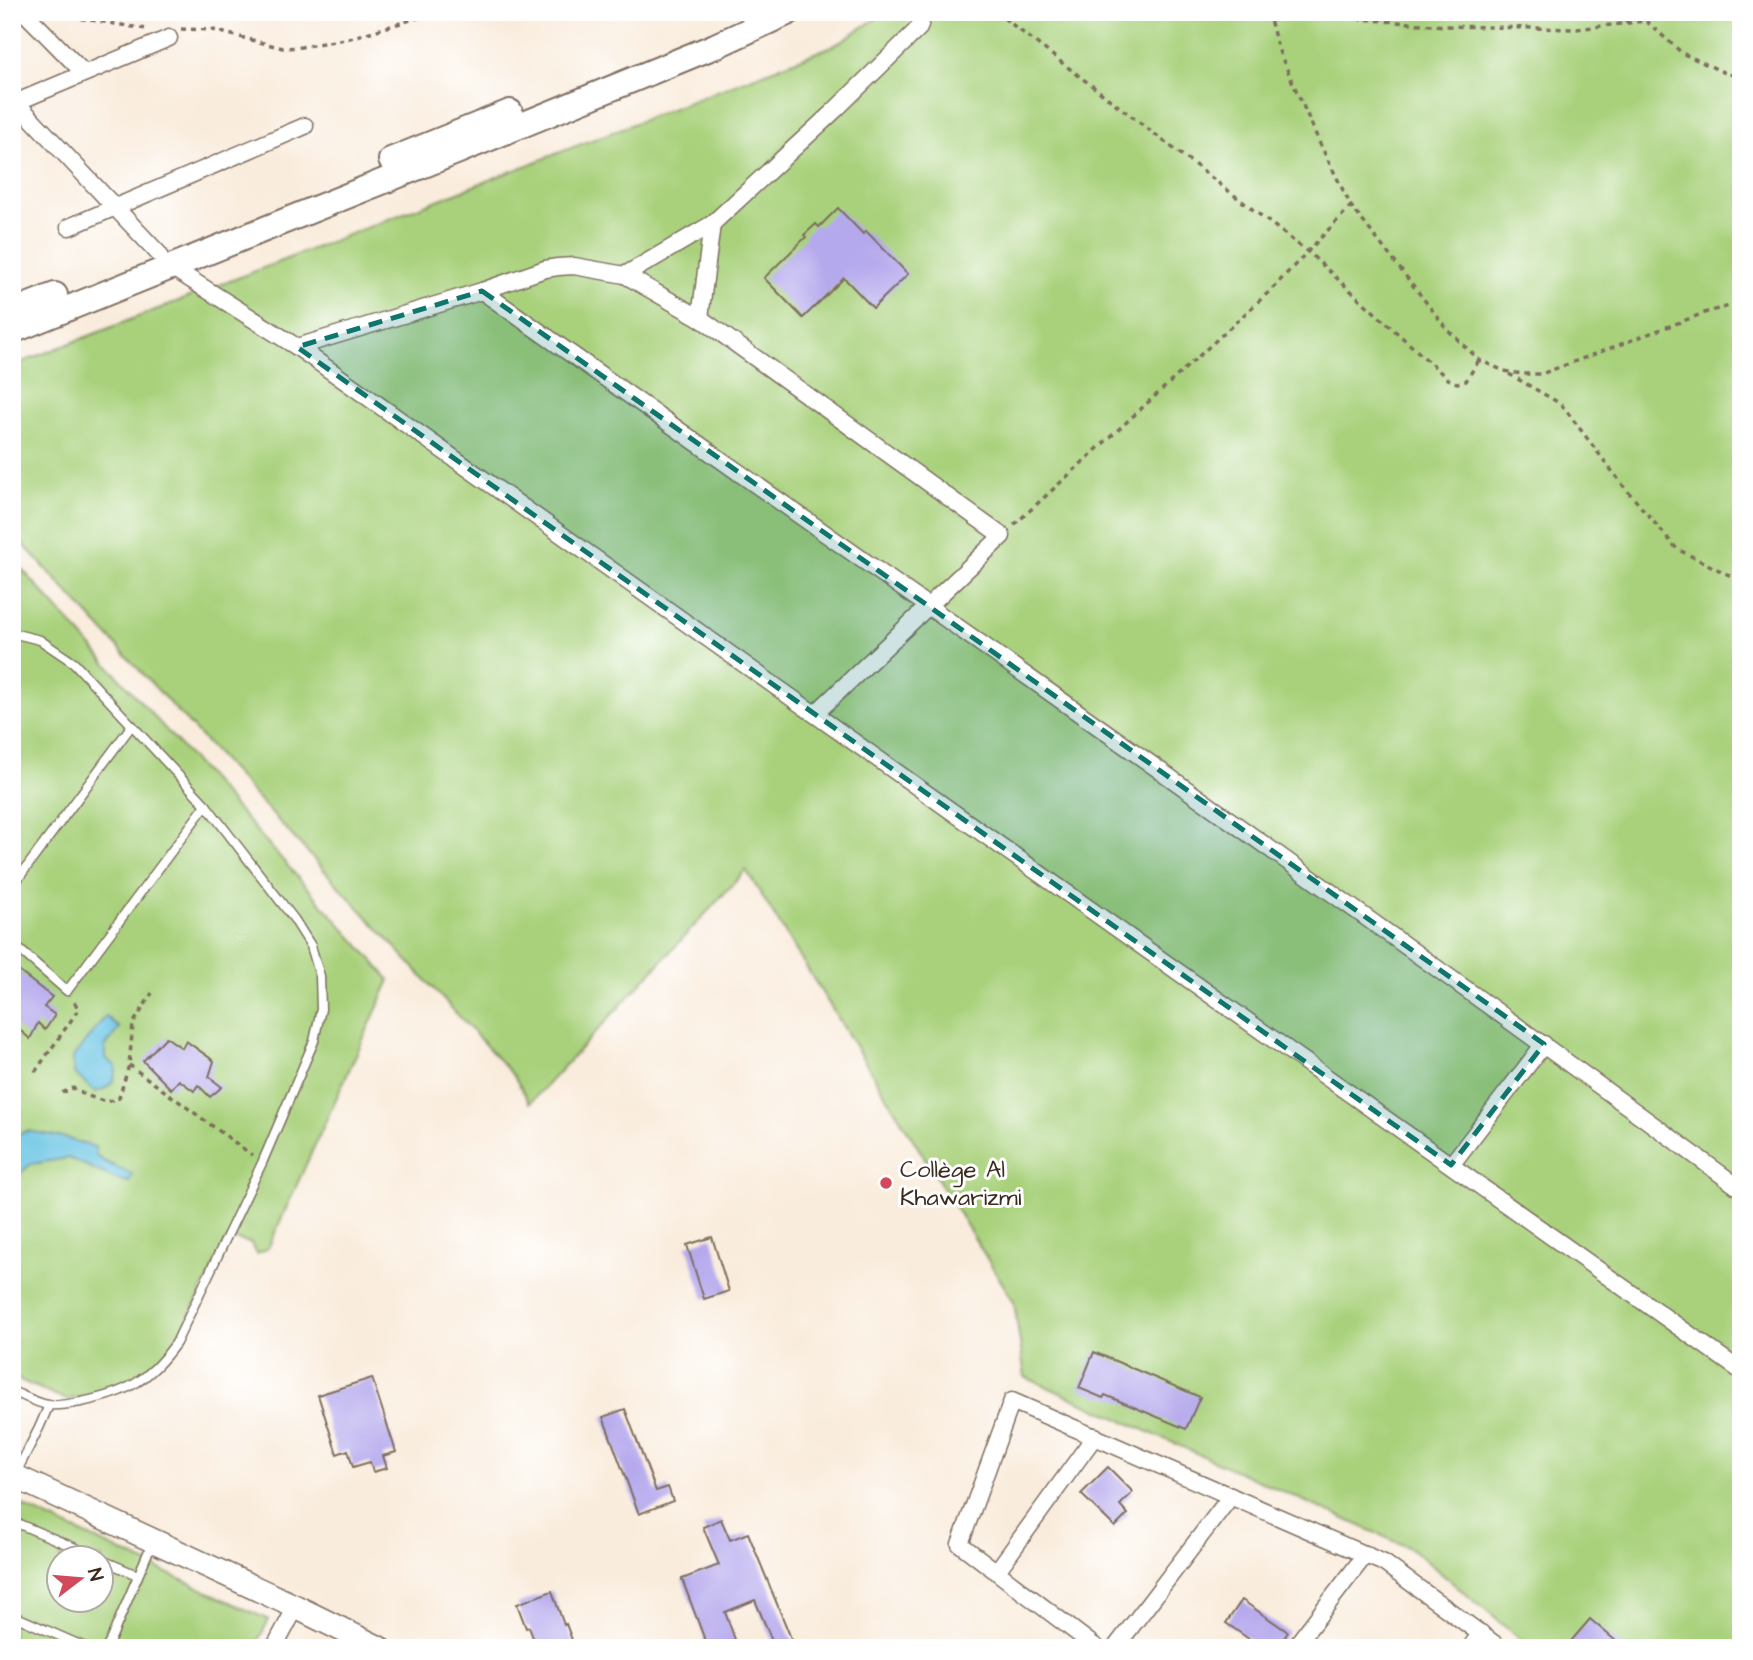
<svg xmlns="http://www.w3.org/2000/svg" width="1753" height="1660" font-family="'Architects Daughter',sans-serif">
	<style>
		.green { fill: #a9d17c; stroke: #727e4d; stroke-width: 2; fill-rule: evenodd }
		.water { fill: #65c3e3; stroke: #507680; stroke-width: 2 }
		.building { fill: #b5a9ed }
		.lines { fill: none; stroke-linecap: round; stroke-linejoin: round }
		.lane-casing { stroke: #7e6e60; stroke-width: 11 }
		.street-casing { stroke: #7e6e60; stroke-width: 19 }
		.secondary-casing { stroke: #7e6e60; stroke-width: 26 }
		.primary-casing { stroke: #7e6e60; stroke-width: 28 }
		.path { stroke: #7e6e60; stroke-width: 3.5; stroke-dasharray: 5 5; stroke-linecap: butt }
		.lane { stroke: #fff; stroke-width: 8 }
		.street { stroke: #fff; stroke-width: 16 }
		.secondary { stroke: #fff; stroke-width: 23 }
		.primary { stroke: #fff; stroke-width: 24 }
		.marked { fill: #0f766e; fill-opacity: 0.2; stroke: #0f766e; stroke-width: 5; stroke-dasharray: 14 9; stroke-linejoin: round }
		.poi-dot { fill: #d1495b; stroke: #fff; stroke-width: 2.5 }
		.labels { text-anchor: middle; stroke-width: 6; stroke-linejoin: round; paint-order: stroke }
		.poi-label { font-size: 24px; fill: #3b2a1e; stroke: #fff; text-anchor: start }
	</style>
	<rect width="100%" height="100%" fill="#fff"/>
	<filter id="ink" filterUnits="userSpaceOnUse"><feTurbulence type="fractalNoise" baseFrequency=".0143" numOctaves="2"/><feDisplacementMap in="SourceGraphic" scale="14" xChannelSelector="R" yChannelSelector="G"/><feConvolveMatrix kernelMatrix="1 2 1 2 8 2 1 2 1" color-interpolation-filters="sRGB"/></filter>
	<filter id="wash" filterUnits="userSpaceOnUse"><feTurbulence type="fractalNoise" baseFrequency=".00686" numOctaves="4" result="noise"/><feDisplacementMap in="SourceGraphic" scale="28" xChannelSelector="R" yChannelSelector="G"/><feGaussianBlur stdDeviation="1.57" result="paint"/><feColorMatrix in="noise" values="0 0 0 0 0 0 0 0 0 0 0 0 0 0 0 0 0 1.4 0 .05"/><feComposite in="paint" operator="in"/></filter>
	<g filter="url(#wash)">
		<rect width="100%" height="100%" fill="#f9ecdc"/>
		<g class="green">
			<polygon points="886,12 1741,12 1741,1648 1531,1648 1412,1549 1025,1377 1014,1302 746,870 530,1103 514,1076 12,532 12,366 835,45"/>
			<polygon points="12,558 390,980 268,1248 257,1254 251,1243 229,1238 172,1349 126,1387 67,1400 12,1377"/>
			<path d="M 12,1501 L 269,1620 L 254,1648 L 12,1648 ZM 60,1558 L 102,1558 L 102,1600 L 60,1600 Z"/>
		</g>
		<g class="water">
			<path d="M 106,1016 L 119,1028 L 105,1047 L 105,1058 L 116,1066 C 116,1082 110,1088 95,1092 L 74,1073 L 73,1057 Z"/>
			<polygon points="28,1131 62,1137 95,1147 95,1154 103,1161 132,1174 129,1182 116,1179 69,1158 31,1164 12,1180 12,1136"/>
		</g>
		<g id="blocks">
			<g class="building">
				<polygon points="838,208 863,234 866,231 908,274 873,308 844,278 803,318 764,278 806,237 804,235 816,224 819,227"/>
				<polygon points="12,966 52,997 44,1007 55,1015 45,1030 38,1023 30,1039 12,1023"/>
				<polygon points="166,1037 182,1048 186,1041 214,1061 209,1077 222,1087 210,1097 198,1085 194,1091 179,1080 171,1089 143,1061"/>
				<polygon points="712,1237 729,1291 704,1299 687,1245"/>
				<polygon points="1094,1352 1200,1397 1186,1429 1105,1395 1103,1398 1079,1388"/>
				<polygon points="372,1378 396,1452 383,1456 387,1468 373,1472 370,1462 353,1467 348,1450 337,1454 318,1395"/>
				<polygon points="625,1409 656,1491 668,1487 673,1501 639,1514 603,1417"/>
				<polygon points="1108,1467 1133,1492 1120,1505 1128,1514 1115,1527 1081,1494"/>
				<polygon points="721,1519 730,1540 748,1533 795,1648 775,1648 755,1600 725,1612 738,1648 708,1648 682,1579 719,1565 703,1527"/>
				<polygon points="552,1591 564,1625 566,1624 575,1648 537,1648 529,1627 526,1628 517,1604"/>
				<polygon points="1242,1600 1288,1632 1278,1648 1262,1648 1226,1623"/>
				<polygon points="1590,1619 1624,1648 1565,1648"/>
			</g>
		</g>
	</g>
	<g filter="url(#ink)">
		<use href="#blocks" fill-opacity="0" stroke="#7e6e60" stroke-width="2"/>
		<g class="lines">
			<g class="lane-casing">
				<g id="lane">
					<path d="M 12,633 L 40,640 L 74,663 L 206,805 L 294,919 L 311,946 L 320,976 L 321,1009 L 314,1041 L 262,1163 L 176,1343 C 149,1381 126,1393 81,1402 C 70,1404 60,1406 48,1405 C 36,1403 24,1396 12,1391"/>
					<polyline points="12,887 132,725"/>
					<polyline points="12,943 67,991 206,805"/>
					<polyline points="15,1475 39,1428 49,1405"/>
					<polyline points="12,1521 99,1558"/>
					<polyline points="102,1560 137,1575"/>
					<polyline points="12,1615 87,1648"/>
					<polyline points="107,1648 153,1541"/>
				</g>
			</g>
			<g class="street-casing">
				<g id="street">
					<polyline points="24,12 84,73"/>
					<polyline points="12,98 159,254"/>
					<polyline points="12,104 169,38"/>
					<polyline points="69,227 305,126"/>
					<polyline points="171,267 297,347 1741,1371"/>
					<polyline points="625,275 712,224 835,110 919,28 921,21 922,12"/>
					<polyline points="482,291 545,269 558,267 574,266 625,275 700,318 1002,536 816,713"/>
					<polyline points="700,318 712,224"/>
					<path d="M 297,347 L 482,291 C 903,589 1325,884 1741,1189"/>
					<polyline points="1451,1165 1544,1044"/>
					<polyline points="997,1571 1095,1436"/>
					<polyline points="274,1648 296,1607"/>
					<polyline points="1097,1648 960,1544 1012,1401 1384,1563 1500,1648"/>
					<polyline points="1115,1648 1231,1496"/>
					<polyline points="1294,1648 1366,1554"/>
					<polyline points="1470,1648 1481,1633"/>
				</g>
			</g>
			<g class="secondary-casing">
				<polyline id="secondary" points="12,1475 296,1607 379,1648"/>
			</g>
			<g class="primary-casing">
				<g id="primary">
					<polyline points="391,160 510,112"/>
					<polyline points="12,312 55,295"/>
					<polyline points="12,331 456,152 715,46 789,12"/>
				</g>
			</g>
			<g class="path">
				<polyline points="52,12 54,14 146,29"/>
				<polyline points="996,12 1308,252 1448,379 1457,383 1466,381 1479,360"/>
				<polyline points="1268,12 1278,49 1321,146 1351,206 1447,329 1479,360 1504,371 1522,374 1541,374 1707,312 1741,303"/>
				<polyline points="1338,12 1360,19 1445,26 1576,29 1646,21 1682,53 1723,72 1741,77"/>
				<polyline points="1626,23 1632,12"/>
				<polyline points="181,29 213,30 283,48 301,47 350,38 438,12"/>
				<polyline points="1509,374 1561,404 1625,488 1677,549 1741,581"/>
				<polyline points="1014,525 1271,290 1351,206"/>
				<polyline points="129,1065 252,1155"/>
				<polyline points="35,1072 79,1009 72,999"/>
				<polyline points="62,1093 73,1088 85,1095 106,1102 119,1098 129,1065 133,1024 152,993"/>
			</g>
			<use href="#lane" class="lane"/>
			<use href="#street" class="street"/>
			<use href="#secondary" class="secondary"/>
			<use href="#primary" class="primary"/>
		</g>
	</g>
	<path class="marked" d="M 482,291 L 927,605 L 1544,1044 L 1451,1165 L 297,347 Z"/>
	<circle class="poi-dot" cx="886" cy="1183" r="7"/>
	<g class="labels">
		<g class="poi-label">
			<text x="900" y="1177">Collège Al<tspan x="900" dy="28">Khawarizmi</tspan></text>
		</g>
	</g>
	<rect width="1753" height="1660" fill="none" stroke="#fff" stroke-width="42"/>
	<g transform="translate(80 1579) rotate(74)"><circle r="33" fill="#ffffff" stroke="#b1aaa5" stroke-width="2"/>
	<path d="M0-5L12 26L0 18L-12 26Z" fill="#d1495b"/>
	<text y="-10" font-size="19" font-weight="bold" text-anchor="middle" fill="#3b2a1e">N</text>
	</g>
</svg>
